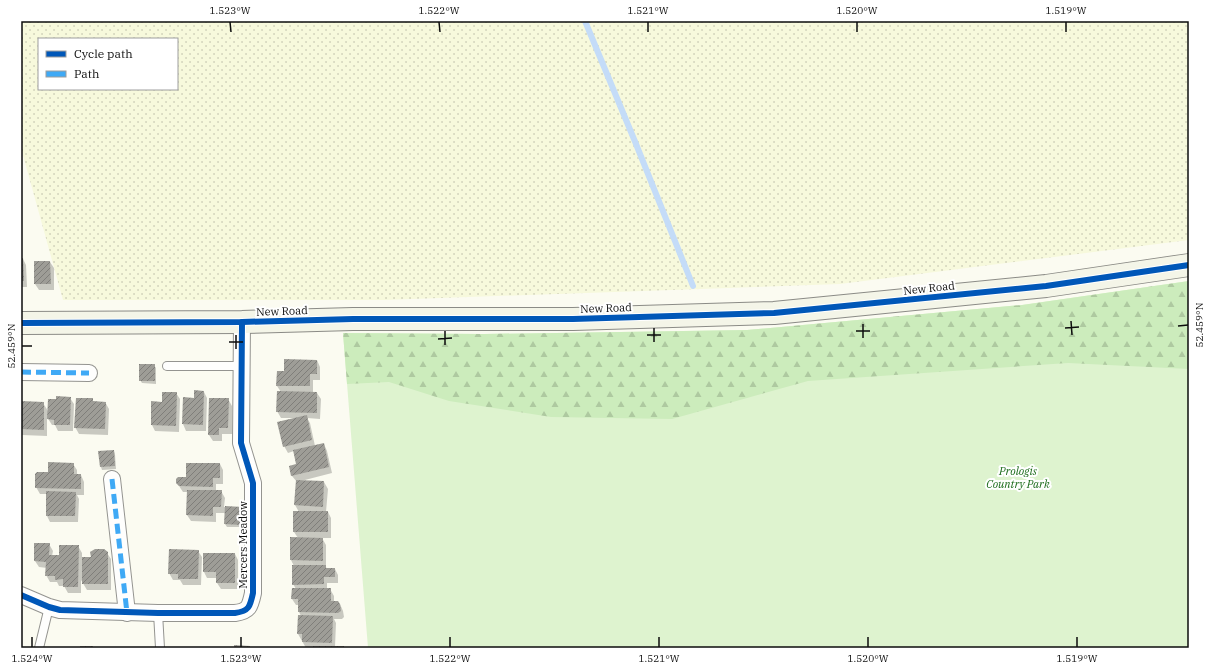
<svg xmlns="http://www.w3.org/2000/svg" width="1210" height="669" font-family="'IBM Plex Serif',serif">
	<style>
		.farmland { fill: url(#farmland-dots); fill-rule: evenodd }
		.grass { fill: #def3cf }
		.forest { fill: url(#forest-firs) }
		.shadow { fill: #0003 }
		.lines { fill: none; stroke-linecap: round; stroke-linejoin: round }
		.stream { stroke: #c4dcf8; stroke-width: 6 }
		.building { fill: url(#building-hatch) }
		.lane-casing { stroke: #949490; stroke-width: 10 }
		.street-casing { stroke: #949490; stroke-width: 18 }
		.secondary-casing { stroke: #8b8b86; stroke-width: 24 }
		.lane { stroke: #fefefd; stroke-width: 8 }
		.street { stroke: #fefefd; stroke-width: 16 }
		.secondary { stroke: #f4f5e8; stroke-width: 22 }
		.quiet { stroke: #3fa9f5; stroke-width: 5; stroke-dasharray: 10 5; stroke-linecap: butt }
		.cycleway-casing { stroke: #fff; stroke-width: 8 }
		.cycleway { stroke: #0057b8; stroke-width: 6 }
		.ticks { fill: none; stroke: #0d0d0d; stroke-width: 1.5 }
		.labels { text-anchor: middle; stroke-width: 4; stroke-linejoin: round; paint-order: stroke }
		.street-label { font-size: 11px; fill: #0d0d0d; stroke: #fff }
		.park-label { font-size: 11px; font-style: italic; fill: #196a18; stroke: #fff }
		.neatline { fill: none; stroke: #0d0d0d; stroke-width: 1.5 }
		.ticks-label { font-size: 10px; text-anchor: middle; fill: #0d0d0d }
	</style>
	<defs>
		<pattern id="farmland-dots" width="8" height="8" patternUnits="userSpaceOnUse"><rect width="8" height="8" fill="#f7f9dc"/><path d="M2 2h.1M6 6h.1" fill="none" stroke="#d3d4bc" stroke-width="1.8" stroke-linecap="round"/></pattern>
		<pattern id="forest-firs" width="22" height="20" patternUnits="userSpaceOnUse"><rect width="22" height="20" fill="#ccecbc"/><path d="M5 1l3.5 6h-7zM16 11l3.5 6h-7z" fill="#aec9a0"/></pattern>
		<pattern id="building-hatch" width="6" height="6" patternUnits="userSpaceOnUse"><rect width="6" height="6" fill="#9e9d97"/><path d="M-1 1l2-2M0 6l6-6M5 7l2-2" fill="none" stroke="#7f7e7a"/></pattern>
	</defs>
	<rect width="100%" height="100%" fill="#fbfbf1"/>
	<path class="farmland" d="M 21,21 L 1189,21 L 1189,240 L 840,284 L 384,300 L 63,300 L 21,148 ZM 39,39 L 177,39 L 177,89 L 39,89 Z"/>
	<polygon class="grass" points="1189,281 1189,648 368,648 343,333 484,334 747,330 1022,305"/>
	<polygon class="forest" points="1189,281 1189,369 1068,363 808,381 672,419 551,417 449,401 389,382 347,384 343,333 484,334 747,330 1022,305"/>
	<g class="shadow">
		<polygon points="21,259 23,259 26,265 27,287 21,287"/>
		<polygon points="50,262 54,268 54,290 39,290 35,284"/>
		<polygon points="317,360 320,367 320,380 313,380 313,393 317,393 321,399 320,419 307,418 310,423 315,446 324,444 327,451 332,473 301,481 324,482 328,489 326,512 328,512 331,518 331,538 322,538 326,545 326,567 327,569 335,569 338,575 338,583 327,583 327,589 330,589 334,596 334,602 340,604 343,611 344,617 342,619 334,619 336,623 335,647 344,648 306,648 298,634 301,616 299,612 299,605 296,605 292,599 296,589 293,584 294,566 291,560 298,538 294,532 299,512 295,505 297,482 292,476 297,465 294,451 288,453 284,446 295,418 281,418 277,411 281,392 277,386 285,372"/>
		<polygon points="154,365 156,368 156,384 142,383 140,380"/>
		<polygon points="204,392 207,398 206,431 186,431 183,424 184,398 195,399"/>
		<polygon points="176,393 180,399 179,432 155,431 152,425 152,402 163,403"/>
		<polygon points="70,398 74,404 73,431 58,431 55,425 52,425 47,417 47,436 22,435 21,402 43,403 48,411"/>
		<polygon points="92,399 94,402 105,402 109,409 108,435 79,434 75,427"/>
		<polygon points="228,399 232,406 232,434 222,434 222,441 213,441 209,435"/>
		<polygon points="114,451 115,454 116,469 102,470 101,467 100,452"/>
		<polygon points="73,464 77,470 77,475 81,475 84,482 84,495 77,495 79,499 78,522 50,522 47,516 47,494 40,494 36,487 49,473"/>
		<polygon points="220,464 223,470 223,484 216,484 216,491 221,491 225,498 224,507 242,508 244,511 243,527 227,527 225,524 225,513 216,513 216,522 191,521 187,515 187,492 183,492 177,483"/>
		<polygon points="49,544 53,551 52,556 60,556 78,546 82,553 82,558 92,558 107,553 111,559 111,590 87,590 81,580 81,593 68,593 64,586 59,586 57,582 50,582 46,575 47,568 39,567 35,561"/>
		<polygon points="198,551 202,557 201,585 183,585 180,580 173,580 169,573"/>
		<polygon points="235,554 238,560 238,589 221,589 217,583 217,578 207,578 204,572"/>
	</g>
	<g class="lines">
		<polyline class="stream" points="585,21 636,144 693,286"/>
	</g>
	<g class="building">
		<polygon points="21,258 23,258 24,281 21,281"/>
		<polygon points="34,261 50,261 51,284 34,284"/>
		<polygon points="284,359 317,360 317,374 310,374 310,386 276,386 277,371 284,371"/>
		<rect x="139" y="364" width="16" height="17"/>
		<polygon points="194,390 204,391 203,425 182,424 183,397 194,398"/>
		<polygon points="277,391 317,392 317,413 276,412"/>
		<polygon points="162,392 177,392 176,426 151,425 151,401 162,402"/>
		<polygon points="56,396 71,397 70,425 54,425 54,420 47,419 48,399 56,399"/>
		<polygon points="76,398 93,398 93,401 106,402 105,429 74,428"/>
		<polygon points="209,398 229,398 228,428 219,428 219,435 208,435"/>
		<polygon points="21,401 44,402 44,430 21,429"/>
		<polygon points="307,415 312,440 283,447 277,422"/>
		<polygon points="324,443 329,467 291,476 289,466 296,464 293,450"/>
		<polygon points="114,450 115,466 100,467 98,451"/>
		<polygon points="48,462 74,463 74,474 81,474 81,489 35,488 35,474 37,472 48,472"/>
		<polygon points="186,463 220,463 220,478 213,478 213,487 179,486 176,483 176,479 178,477 186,477"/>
		<polygon points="296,480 324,481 323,507 294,505"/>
		<polygon points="187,490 222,490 221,507 213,507 213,516 186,515"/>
		<polygon points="46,491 76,492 75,516 46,516"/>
		<polygon points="225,506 243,507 242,525 224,524"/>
		<rect x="293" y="511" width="35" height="21"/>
		<polygon points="290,537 323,538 323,561 290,560"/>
		<polygon points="34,543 50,543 49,555 59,555 59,545 79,545 78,587 63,587 63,579 55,580 55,576 45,576 46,562 34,561"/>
		<polygon points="95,549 104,549 108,552 108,584 82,584 82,557 91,557 90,552"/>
		<polygon points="169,549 199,550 198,579 178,579 178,574 168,574"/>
		<polygon points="203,553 235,553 235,583 216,583 216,572 203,572"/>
		<polygon points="292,565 326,565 326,568 335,568 335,577 324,577 324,584 292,585"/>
		<polygon points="292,588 331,588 331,601 338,601 340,604 341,611 338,613 298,612 298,599 291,599"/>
		<polygon points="298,615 333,616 332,643 302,642 302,634 297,634"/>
		<polygon points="234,645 250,646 250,648 234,648"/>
		<rect x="80" y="646" width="13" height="2"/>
		<rect x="313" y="646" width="31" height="2"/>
	</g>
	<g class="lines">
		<g class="lane-casing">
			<g id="lane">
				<polyline points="167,366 242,366"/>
				<polyline points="158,613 160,648"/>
				<polyline points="39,648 49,607"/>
			</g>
		</g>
		<g class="street-casing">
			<g id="street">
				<polyline points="21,372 89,373"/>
				<polyline points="112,479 127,613"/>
				<path d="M 21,595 L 49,607 L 60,610 L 158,613 L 235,613 C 249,611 250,607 253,593 L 253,483 L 241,443 L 242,322"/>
			</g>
		</g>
		<g class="secondary-casing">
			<polyline id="secondary" points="21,323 242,322 353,319 573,319 774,313 1046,286 1189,265"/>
		</g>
		<use href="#lane" class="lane"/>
		<use href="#street" class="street"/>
		<use href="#secondary" class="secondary"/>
		<g class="quiet">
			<polyline points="21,372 89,373"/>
			<polyline points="112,479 127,613"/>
		</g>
		<g class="cycleway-casing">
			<g id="cycleway">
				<polyline points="21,323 242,322 353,319 573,319 774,313 1046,286 1189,265"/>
				<path d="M 21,595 L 49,607 L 60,610 L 158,613 L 235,613 C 249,611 250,607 253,593 L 253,483 L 241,443 L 242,322"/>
			</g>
		</g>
		<use href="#cycleway" class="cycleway"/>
	</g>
	<path class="ticks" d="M 230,22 L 231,32M 439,22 L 440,32M 648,22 L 648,32M 857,22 L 857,32M 1066,22 L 1066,32M 1071,321 L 1072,335M 863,324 L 863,338M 1178,326 L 1188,325M 654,328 L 654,342M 1065,328 L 1079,327M 445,331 L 445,345M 856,331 L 870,331M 236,335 L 236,349M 647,335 L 661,335M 438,339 L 452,338M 229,342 L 243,342M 22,346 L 32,346M 32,637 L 32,647M 241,637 L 241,647M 450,637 L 450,647M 659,637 L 659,647M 868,637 L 868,647M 1077,637 L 1077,647"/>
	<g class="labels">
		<g class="street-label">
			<text transform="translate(929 288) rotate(-6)" y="4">New Road</text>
			<text transform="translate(606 308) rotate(-2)" y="4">New Road</text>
			<text transform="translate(282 311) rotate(-2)" y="4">New Road</text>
			<text transform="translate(243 545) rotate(-90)" y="4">Mercers Meadow</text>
		</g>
		<g class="park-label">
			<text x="1018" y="475">Prologis<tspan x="1018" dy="13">Country Park</tspan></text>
		</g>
	</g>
	<rect width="1210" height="669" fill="none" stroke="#ffffff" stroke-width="44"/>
	<rect x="38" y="38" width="140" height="52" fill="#ffffff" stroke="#9e9e9e"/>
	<rect x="46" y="51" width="20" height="6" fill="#0057b8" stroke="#9e9e9e"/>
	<text x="74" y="58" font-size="12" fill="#0d0d0d">Cycle path</text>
	<rect x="46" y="71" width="20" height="6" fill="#3fa9f5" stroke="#9e9e9e"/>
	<text x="74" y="78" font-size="12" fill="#0d0d0d">Path</text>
	<rect x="22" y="22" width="1166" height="625" class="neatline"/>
	<g class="ticks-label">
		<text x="230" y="14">1.523°W</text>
		<text x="439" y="14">1.522°W</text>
		<text x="648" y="14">1.521°W</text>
		<text x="857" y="14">1.520°W</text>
		<text x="1066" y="14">1.519°W</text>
		<text transform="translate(1199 325) rotate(-90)" y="4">52.459°N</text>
		<text transform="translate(11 346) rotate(-90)" y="4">52.459°N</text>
		<text x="32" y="662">1.524°W</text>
		<text x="241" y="662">1.523°W</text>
		<text x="450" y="662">1.522°W</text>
		<text x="659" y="662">1.521°W</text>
		<text x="868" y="662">1.520°W</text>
		<text x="1077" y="662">1.519°W</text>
	</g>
</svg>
